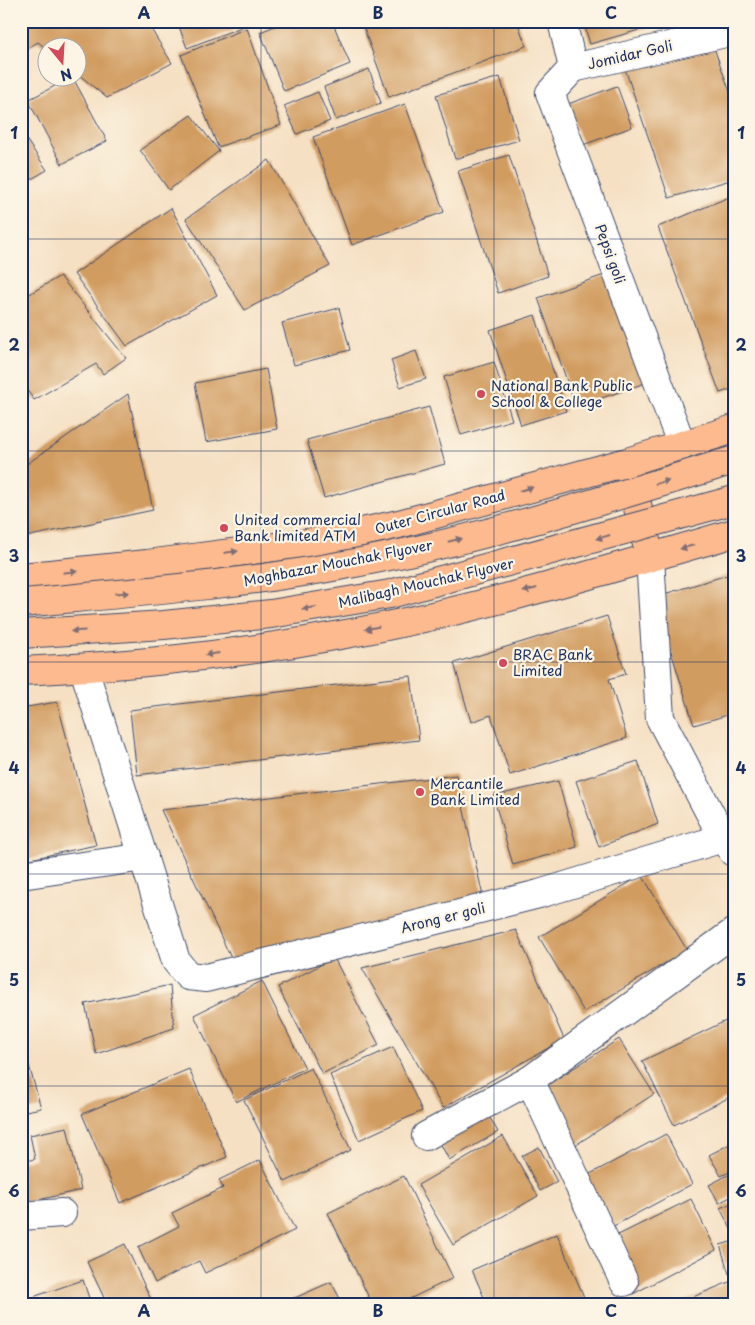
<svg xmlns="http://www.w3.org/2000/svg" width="755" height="1325" font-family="'Playpen Sans',sans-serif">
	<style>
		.building { fill: #d19c61 }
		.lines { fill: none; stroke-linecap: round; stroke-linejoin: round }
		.minor-casing { stroke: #3c4a6d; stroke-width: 30 }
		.major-casing { stroke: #3c4a6d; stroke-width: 30 }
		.minor { stroke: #fff; stroke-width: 28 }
		.major { stroke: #fcba8e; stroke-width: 28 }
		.major-bridge-casing { stroke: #3c4a6d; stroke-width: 30; stroke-linecap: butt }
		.major-bridge { stroke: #fcba8e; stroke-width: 28 }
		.oneway { fill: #806e74 }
		.grid { fill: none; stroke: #1b2f5e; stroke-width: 1; stroke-opacity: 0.55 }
		.poi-dot { fill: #d1495b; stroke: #fcf5e5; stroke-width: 2 }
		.labels { text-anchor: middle; stroke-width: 4.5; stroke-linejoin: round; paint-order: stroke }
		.street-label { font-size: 14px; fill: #1b2f5e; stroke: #fcf5e5 }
		.poi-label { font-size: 14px; fill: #1b2f5e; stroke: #fcf5e5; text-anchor: start }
		.neatline { fill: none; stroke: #1b2f5e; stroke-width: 2 }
		.grid-label { font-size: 16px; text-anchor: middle; font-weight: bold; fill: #1b2f5e }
	</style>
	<rect width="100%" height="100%" fill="#fcf5e5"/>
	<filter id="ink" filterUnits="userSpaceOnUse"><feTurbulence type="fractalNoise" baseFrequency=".02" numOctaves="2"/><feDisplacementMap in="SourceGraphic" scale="10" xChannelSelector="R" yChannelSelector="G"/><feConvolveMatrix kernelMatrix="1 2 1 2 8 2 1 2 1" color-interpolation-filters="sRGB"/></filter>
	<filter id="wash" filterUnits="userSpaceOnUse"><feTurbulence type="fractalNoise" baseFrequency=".0096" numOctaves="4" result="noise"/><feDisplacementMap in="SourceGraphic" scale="20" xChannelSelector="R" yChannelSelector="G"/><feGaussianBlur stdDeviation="1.12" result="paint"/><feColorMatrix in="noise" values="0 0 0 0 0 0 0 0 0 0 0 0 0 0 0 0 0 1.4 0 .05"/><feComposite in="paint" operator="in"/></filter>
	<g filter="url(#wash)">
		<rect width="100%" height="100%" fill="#f5e0c3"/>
		<g id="blocks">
			<g class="building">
				<polygon points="21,21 146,21 172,63 107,98 78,74 78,48 48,48 48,50 38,42 21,52"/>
				<polygon points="177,21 257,21 187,48"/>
				<polygon points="288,21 332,21 350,64 284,91 260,32"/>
				<polygon points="361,21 517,21 526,46 389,97"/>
				<polygon points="583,21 667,21 667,22 590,44"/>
				<polygon points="247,28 281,125 218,147 181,55"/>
				<polygon points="714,48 734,103 734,179 669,198 623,63"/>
				<polygon points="369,69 381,103 336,120 324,87"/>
				<polygon points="500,77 519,140 455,159 436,95"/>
				<polygon points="70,78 73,78 107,141 62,164 28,100"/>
				<polygon points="617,86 632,127 583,145 568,104"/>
				<polygon points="318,92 330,121 297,134 284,106"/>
				<polygon points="405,104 444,212 352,245 313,137"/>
				<polygon points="191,115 219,151 169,190 140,150"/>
				<polygon points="21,132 47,170 21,185"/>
				<polygon points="509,155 548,276 498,293 458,171"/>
				<polygon points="269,160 330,266 245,310 186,219"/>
				<polygon points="734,195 734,388 720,393 658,227"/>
				<polygon points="171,208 217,295 127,346 74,274"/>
				<polygon points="607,274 645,383 576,407 538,298"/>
				<polygon points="60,276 126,358 103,374 96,364 34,400 21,382 21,299"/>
				<polygon points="339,308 350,350 294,365 282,323"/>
				<polygon points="535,315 566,411 521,425 490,330"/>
				<polygon points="416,351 426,379 400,387 391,360"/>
				<polygon points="494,362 512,420 461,435 444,377"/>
				<polygon points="266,369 277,429 206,442 195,383"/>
				<polygon points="128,394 153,510 21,538 21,468"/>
				<polygon points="429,407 445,464 324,498 307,440"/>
				<polygon points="734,573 734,713 694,725 654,597"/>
				<polygon points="607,616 626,674 609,679 627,738 510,775 491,715 471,722 454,663"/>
				<polygon points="411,676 419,740 137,775 130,710"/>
				<polygon points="57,702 96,845 21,861 21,708"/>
				<polygon points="638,761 658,824 599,847 576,781"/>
				<polygon points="456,775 484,901 232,960 161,810"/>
				<polygon points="558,781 577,847 513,865 493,796"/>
				<polygon points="642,875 687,950 584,1012 539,937"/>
				<polygon points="516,930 564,1039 443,1108 362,968"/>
				<polygon points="334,958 379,1045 322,1074 278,987"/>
				<polygon points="262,981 305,1068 236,1102 194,1015"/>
				<polygon points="170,985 174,1028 96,1054 85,1004"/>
				<polygon points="734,1017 734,1095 674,1125 642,1061"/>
				<polygon points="21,1037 41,1108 21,1112"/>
				<polygon points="619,1039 654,1094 574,1146 538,1091"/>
				<polygon points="393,1047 422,1111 359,1140 330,1075"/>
				<polygon points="311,1068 351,1150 285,1182 244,1100"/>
				<polygon points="189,1069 227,1157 120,1203 82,1114"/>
				<polygon points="486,1111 498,1132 449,1160 437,1137"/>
				<polygon points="67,1127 81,1190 21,1204 21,1162 35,1159 30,1135"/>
				<polygon points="666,1134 692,1184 597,1235 571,1184"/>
				<polygon points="503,1136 538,1196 453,1245 418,1185"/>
				<polygon points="734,1142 734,1170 721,1176 709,1155"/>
				<polygon points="539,1147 557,1182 540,1191 522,1156"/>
				<polygon points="260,1160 295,1230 205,1273 199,1261 155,1283 138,1247 179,1226 172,1213 223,1188 219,1180"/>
				<polygon points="734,1172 734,1195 719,1203 709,1185"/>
				<polygon points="404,1176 453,1278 399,1304 372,1304 328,1213"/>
				<polygon points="691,1199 716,1250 633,1294 606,1241"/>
				<polygon points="734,1202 734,1235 720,1208"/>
				<polygon points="557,1234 587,1304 487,1304 472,1270"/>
				<polygon points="734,1241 734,1272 729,1274 720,1245"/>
				<polygon points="125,1244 153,1304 107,1304 87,1262"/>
				<polygon points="83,1280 91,1304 29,1304 27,1299"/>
				<polygon points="734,1280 734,1304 676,1304"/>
				<polygon points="331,1282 343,1304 281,1304"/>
			</g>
		</g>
	</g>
	<g filter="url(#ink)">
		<use href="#blocks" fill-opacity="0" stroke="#3c4a6d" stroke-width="1"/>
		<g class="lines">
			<g class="minor-casing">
				<g id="minor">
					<polyline points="562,21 573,68 734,31"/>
					<polyline points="573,68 550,93 682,446"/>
					<polyline points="650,558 660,718 723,838 733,852"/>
					<polyline points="84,669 176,961 188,976 206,978 539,894 723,838"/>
					<polyline points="21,875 144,857"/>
					<polyline points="530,1080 624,1282"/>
					<polyline points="426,1136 530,1080 734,932"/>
					<polyline points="21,1216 62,1213"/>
				</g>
			</g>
			<g class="major-casing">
				<g id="major">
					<polyline points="628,467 648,549"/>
					<polyline points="21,577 147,564 321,541 399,524 627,462 734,429"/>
					<path d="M 21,671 C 128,666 234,655 340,635 C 473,611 604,571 734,533"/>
				</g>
			</g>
			<use href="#minor" class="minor"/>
			<use href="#major" class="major"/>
			<g class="major-bridge-casing">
				<g id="major-bridge">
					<path d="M 21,603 C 129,593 237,585 344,565 C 476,541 605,500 734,460"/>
					<polyline points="21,634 164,625 271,614 390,594 734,500"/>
				</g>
			</g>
			<use href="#major-bridge" class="major-bridge"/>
		</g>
		<defs><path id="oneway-solid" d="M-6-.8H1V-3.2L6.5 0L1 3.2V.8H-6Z" transform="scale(1.25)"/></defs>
		<g class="oneway">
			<use href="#oneway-solid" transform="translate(662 482) rotate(-17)"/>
			<use href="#oneway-solid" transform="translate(526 489) rotate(-15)"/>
			<use href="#oneway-solid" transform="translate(603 537) rotate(164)"/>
			<use href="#oneway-solid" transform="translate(455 540) rotate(-14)"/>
			<use href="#oneway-solid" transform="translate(687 547) rotate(164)"/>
			<use href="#oneway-solid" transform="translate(231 552) rotate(-7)"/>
			<use href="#oneway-solid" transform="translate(70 572) rotate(-6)"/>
			<use href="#oneway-solid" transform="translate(530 590) rotate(165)"/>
			<use href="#oneway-solid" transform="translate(122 593) rotate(-6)"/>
			<use href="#oneway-solid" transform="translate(309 608) rotate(172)"/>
			<use href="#oneway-solid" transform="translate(372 628) rotate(168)"/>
			<use href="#oneway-solid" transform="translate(78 631) rotate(177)"/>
			<use href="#oneway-solid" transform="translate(212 654) rotate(172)"/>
		</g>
	</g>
	<path class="grid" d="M 261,21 L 261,1304M 494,21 L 494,1304M 21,239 L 734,239M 21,451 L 734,451M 21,662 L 734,662M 21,874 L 734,874M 21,1086 L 734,1086"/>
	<g class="poi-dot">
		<circle cx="481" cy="394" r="5"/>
		<circle cx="224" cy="528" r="5"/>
		<circle cx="503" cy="663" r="5"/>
		<circle cx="420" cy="792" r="5"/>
	</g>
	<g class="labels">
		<g class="street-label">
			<text transform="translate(630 55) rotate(-13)" y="5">Jomidar Goli</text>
			<text transform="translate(610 254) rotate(70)" y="5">Pepsi goli</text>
			<text transform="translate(440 512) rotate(-15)" y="5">Outer Circular Road</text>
			<text transform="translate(338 563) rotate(-11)" y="5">Moghbazar Mouchak Flyover</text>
			<text transform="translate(426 583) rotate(-13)" y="5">Malibagh Mouchak Flyover</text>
			<text transform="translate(443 918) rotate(-14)" y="5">Arong er goli</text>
		</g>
		<g class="poi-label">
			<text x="491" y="391">National Bank Public<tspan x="491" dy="16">School &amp; College</tspan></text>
			<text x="234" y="525">United commercial<tspan x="234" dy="16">Bank limited ATM</tspan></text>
			<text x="513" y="660">BRAC Bank<tspan x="513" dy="16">Limited</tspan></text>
			<text x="430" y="789">Mercantile<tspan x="430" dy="16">Bank Limited</tspan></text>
		</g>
	</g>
	<rect width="755" height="1325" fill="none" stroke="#fcf5e5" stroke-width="55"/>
	<g transform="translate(62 62) rotate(162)"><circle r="24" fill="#fcf5e5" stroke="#a2a6af"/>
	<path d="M0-4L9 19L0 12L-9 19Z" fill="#d1495b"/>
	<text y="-8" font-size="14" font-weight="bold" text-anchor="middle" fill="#1b2f5e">N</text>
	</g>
	<rect x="28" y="28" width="700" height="1270" class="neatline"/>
	<g class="grid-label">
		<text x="144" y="19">A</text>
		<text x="378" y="19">B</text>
		<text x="611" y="19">C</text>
		<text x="14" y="139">1</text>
		<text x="741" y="139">1</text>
		<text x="14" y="351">2</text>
		<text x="741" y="351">2</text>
		<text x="14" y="562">3</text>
		<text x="741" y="562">3</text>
		<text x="14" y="774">4</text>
		<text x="741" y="774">4</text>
		<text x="14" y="986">5</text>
		<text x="741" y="986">5</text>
		<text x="14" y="1197">6</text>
		<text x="741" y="1197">6</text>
		<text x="144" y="1317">A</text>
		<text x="378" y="1317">B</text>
		<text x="611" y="1317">C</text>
	</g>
</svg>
